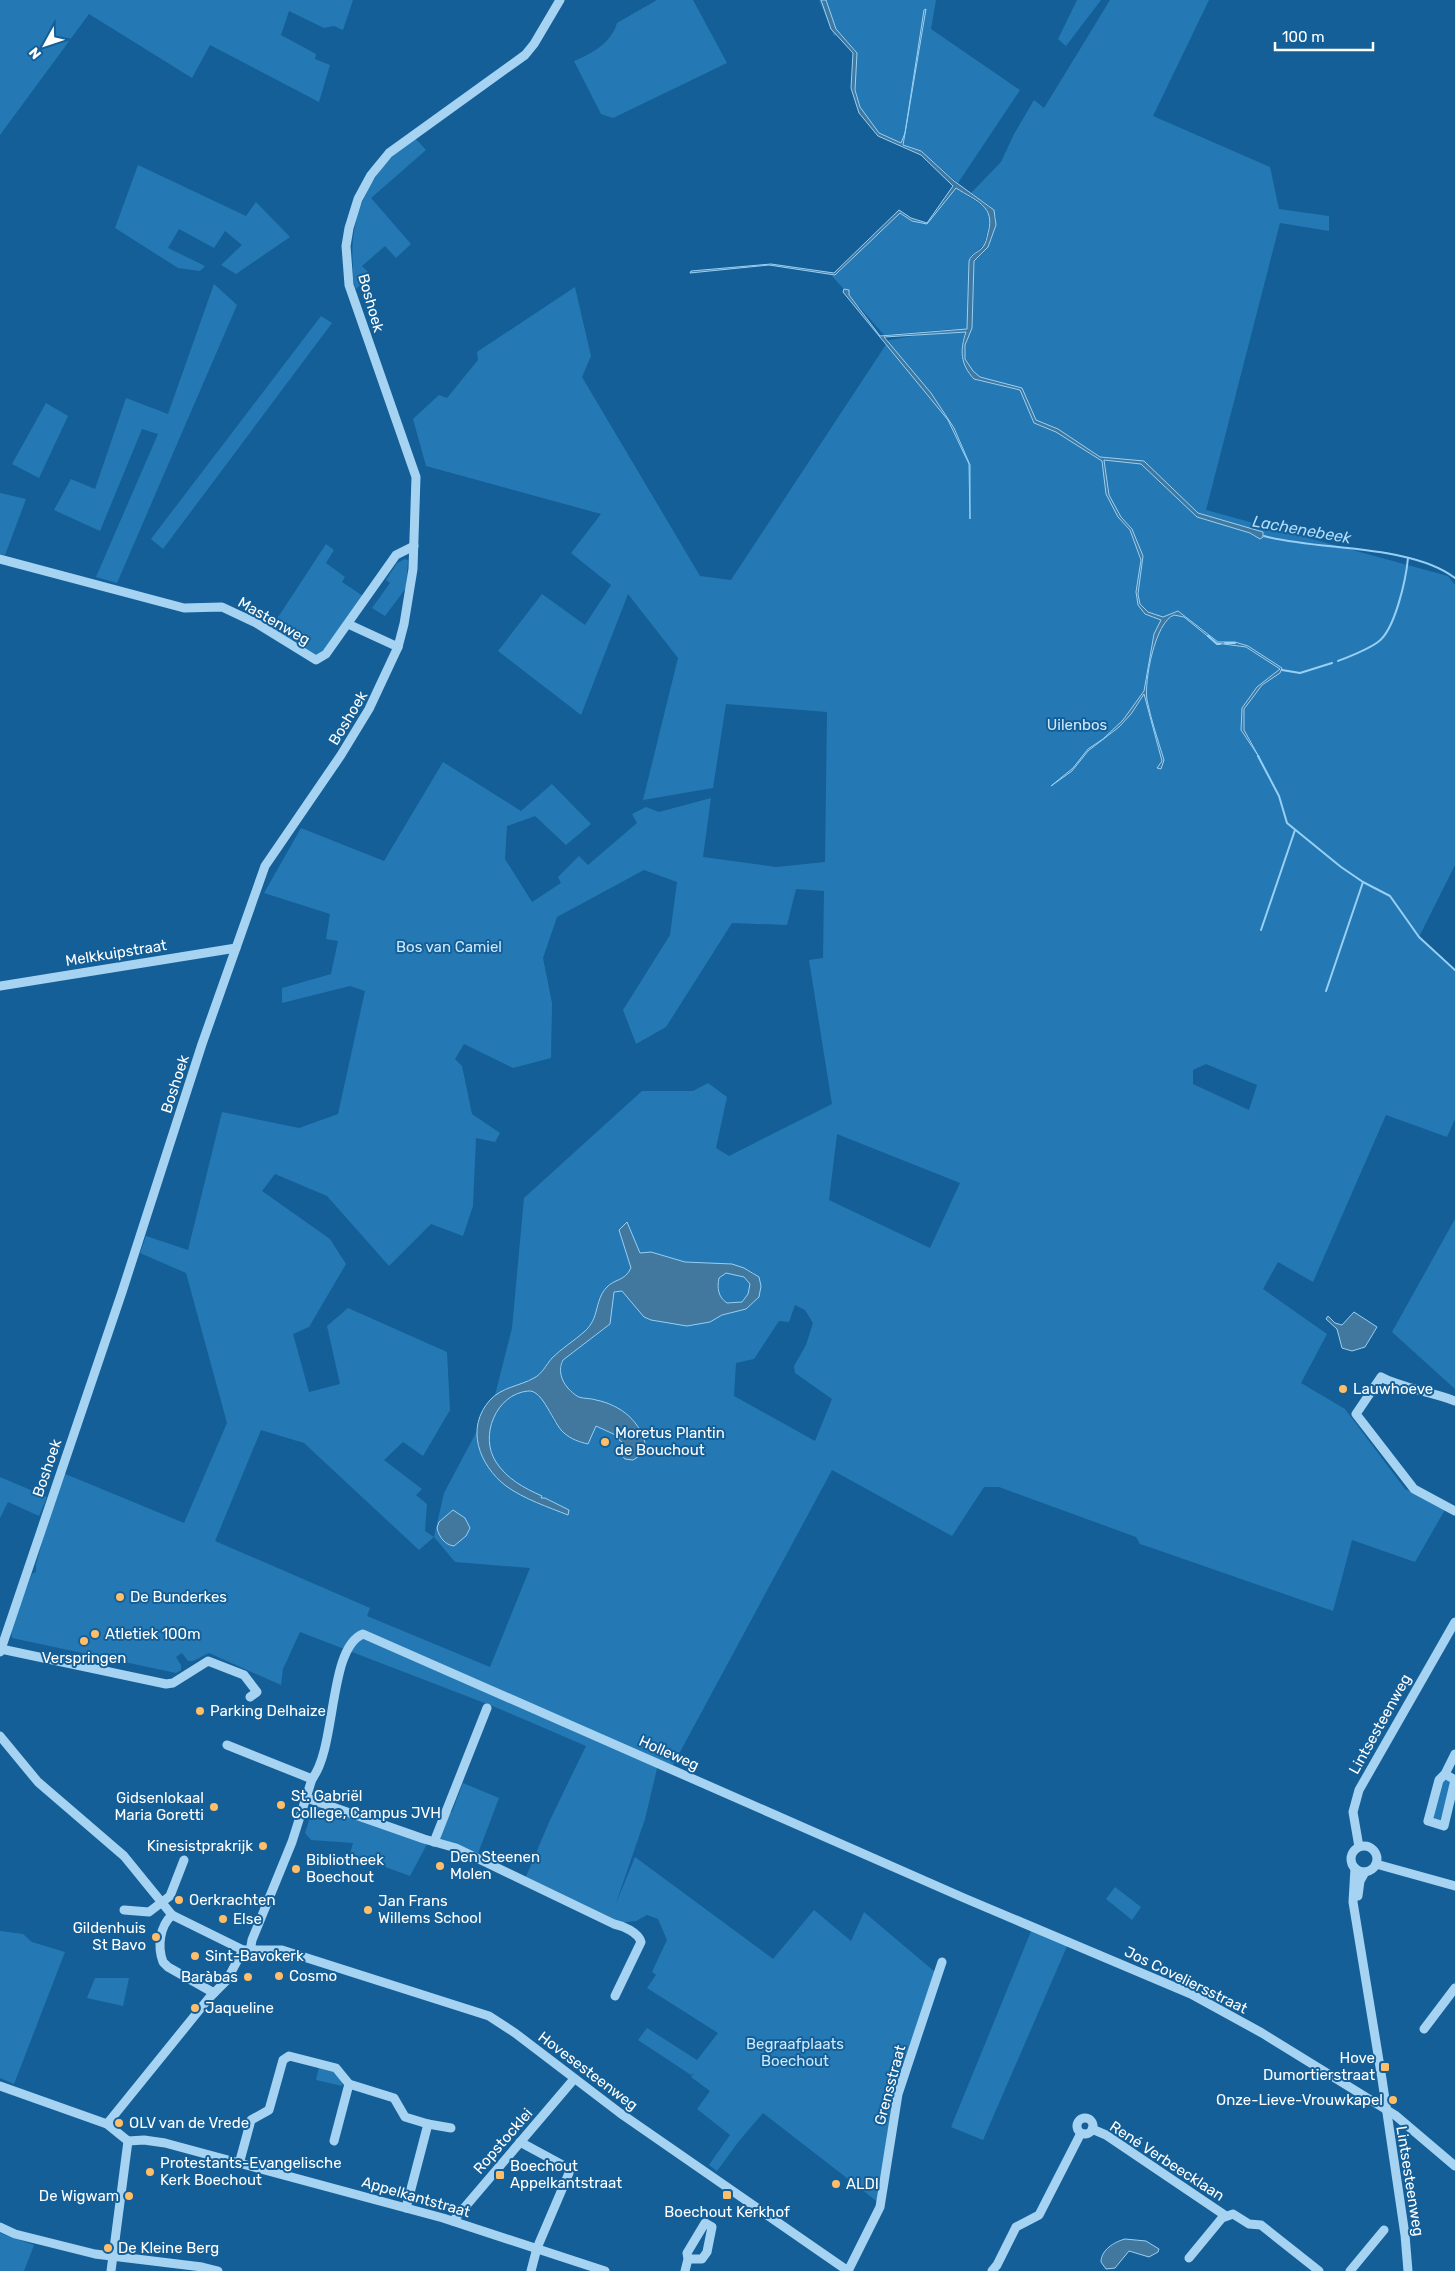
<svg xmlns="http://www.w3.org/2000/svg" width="1455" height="2271" font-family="Rubik,sans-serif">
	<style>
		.green { fill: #2479b4; fill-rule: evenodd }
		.water { fill: #42779e; stroke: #98d0f5; fill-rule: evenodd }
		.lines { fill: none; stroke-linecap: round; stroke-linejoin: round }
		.stream { stroke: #98d0f5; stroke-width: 2 }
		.minor { stroke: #a6d3f2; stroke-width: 9 }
		.poi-dot { fill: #ffbe67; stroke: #145f97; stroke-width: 2 }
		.labels { text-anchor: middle; stroke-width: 4; stroke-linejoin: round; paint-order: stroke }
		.street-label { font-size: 15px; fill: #fff; stroke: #145f97 }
		.park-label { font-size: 15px; fill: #cde9fd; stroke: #145f97 }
		.poi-label { font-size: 15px; fill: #fff; stroke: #145f97; text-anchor: start }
		.water-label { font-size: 16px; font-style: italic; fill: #b2dcf9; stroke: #145f97 }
	</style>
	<rect width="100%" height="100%" fill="#145f97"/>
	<g class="green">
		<polygon points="0,0 353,0 343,30 334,26 324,28 289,11 281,35 316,54 315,59 330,65 319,102 210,45 192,78 89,14 0,135"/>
		<path d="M 657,0 L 693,0 L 727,63 L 613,118 L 601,114 L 574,61 C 593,53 611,43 617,23 Z"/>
		<polygon points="819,0 936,0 931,29 1020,90 958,183 921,151 903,145 926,9 905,133 901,143 879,133 860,107 855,90 855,50 840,33 834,36"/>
		<polygon points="1077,0 1101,0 1066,46 1058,39"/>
		<path d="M 1110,0 L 1209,0 L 1153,116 L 1270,167 L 1279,209 L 1329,216 L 1329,231 L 1280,223 L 1206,510 L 1448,576 L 1455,585 L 1455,865 L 1419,937 L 1455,970 L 1455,1119 L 1447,1137 L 1386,1115 L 1313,1282 L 1278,1262 L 1263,1289 L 1327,1334 L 1301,1383 L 1345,1409 L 1405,1489 L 1446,1508 L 1415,1562 L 1352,1540 L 1333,1611 L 1152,1548 L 1140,1544 L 1136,1537 L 999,1487 L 984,1487 L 952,1536 L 832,1470 L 673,1765 L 659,1760 L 645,1819 L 615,1906 L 635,1857 L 773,1959 L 814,1910 L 851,1941 L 864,1912 L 935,1972 L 908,2054 L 906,2053 L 908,2055 L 891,2108 L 879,2203 L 763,2113 L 739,2141 L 717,2171 L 709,2165 L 730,2135 L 697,2109 L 710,2091 L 691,2077 L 694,2073 L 691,2075 L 638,2040 L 647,2028 L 697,2060 L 718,2033 L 647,1988 L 656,1975 L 652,1972 L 667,1940 L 658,1919 L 647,1915 L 636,1921 L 618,1923 L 525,1879 L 550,1820 L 586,1746 L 495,1707 L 300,1632 L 283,1669 L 281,1685 L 209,1653 L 193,1661 L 188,1661 L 182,1653 L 176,1657 L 181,1665 L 181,1670 L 176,1673 L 12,1638 L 11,1629 L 32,1574 L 36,1572 L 36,1565 L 46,1527 L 63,1473 L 184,1523 L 227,1423 L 186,1273 L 140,1253 L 146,1236 L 188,1250 L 222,1112 L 299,1128 L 338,1114 L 365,991 L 350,986 L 282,1003 L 282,988 L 331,974 L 338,941 L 326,939 L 330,914 L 264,893 L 301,828 L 384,861 L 443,762 L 521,811 L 552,784 L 591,824 L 566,845 L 535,816 L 507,826 L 505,859 L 532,902 L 561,883 L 558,877 L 579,856 L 588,865 L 637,823 L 632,814 L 646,807 L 659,812 L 711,798 L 703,857 L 776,867 L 825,862 L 827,712 L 726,704 L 713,788 L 643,800 L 678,658 L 628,594 L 581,715 L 498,651 L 542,594 L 585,625 L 611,585 L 571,553 L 601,514 L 426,466 L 413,419 L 439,395 L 447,398 L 478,360 L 477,352 L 575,287 L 591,356 L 582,377 L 700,576 L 731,580 L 889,340 L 955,329 L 884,335 L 832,276 L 837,274 L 897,214 L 900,213 L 912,221 L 927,224 L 956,188 L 984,207 L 991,218 L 984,245 L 972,255 L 969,261 L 968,327 L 972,327 L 974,261 L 983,253 L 996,225 L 996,217 L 991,207 L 971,193 L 1001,162 L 1014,134 L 1034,100 L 1044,108 ZM 644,870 L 677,882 L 670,935 L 623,1010 L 636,1044 L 666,1027 L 732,923 L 787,925 L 796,889 L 824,891 L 823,958 L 809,960 L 832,1104 L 729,1156 L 716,1148 L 727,1097 L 708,1083 L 693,1091 L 642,1091 L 524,1198 L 512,1328 L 494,1399 L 444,1493 L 434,1537 L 425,1531 L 427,1504 L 416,1495 L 422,1489 L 384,1460 L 403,1442 L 423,1456 L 450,1410 L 447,1352 L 348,1308 L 327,1326 L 340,1384 L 309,1392 L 293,1334 L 309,1327 L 346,1264 L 330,1239 L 262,1191 L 275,1174 L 327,1196 L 389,1266 L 431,1224 L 463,1236 L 473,1206 L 476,1138 L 495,1142 L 500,1133 L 472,1114 L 462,1066 L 455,1059 L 464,1044 L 513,1068 L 551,1058 L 552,1003 L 543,958 L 557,917 ZM 1206,1064 L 1257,1085 L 1249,1110 L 1193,1084 L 1193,1070 ZM 837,1134 L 960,1183 L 930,1248 L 829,1200 ZM 627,1223 L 640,1253 L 651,1252 L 685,1262 L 744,1268 L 754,1273 L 759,1297 L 746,1309 L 722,1315 L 710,1322 L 687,1326 L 644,1317 L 623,1291 L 614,1292 L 610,1324 L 563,1360 L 560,1374 L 562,1381 L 577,1397 L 613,1405 L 634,1421 L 625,1459 L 619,1451 L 622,1442 L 620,1437 L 596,1426 L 588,1444 L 554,1422 L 545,1402 L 526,1381 L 536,1378 L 551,1360 L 584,1332 L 594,1321 L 599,1301 L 605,1289 L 627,1277 L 631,1268 L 631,1262 L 619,1230 ZM 795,1305 L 805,1310 L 813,1323 L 806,1345 L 794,1366 L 795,1373 L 832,1399 L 815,1441 L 734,1396 L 736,1363 L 754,1359 L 779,1321 L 789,1322 ZM 261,1430 L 304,1443 L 419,1550 L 434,1537 L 455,1562 L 530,1568 L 490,1667 L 367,1616 L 370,1608 L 215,1541 Z"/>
		<path d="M 414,137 L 426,150 L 371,198 L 411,244 L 396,258 L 385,246 L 362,266 L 371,275 L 356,289 C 353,282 353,274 353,266 C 348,214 373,168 414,137 Z"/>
		<polygon points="138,165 246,216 256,202 290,237 236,274 221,265 242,245 225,231 214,248 179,229 168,248 205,266 200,271 178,268 115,228"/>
		<polygon points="214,284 237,305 117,583 96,577 158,434 142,429 100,531 54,510 71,479 95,489 126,398 168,414"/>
		<polygon points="321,316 332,323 163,549 151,539"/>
		<polygon points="46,403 68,416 39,478 12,464"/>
		<polygon points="0,493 26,499 5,555 0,554"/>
		<polygon points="326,544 334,550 326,563 345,577 342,582 363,596 327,648 317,655 271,628"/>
		<polygon points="405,559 408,560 406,588 385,616 372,608 390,583 386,580 397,563"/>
		<polygon points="1455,1219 1455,1389 1392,1332"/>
		<path d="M 726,1273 L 744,1277 L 750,1284 L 748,1294 L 742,1302 L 727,1303 C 718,1296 717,1288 719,1278 Z"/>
		<polygon points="0,1477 47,1497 39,1516 8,1502 0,1518"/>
		<polygon points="1448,1777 1452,1785 1442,1820 1439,1822 1432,1820 1440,1783"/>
		<polygon points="463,1783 499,1798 477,1856 442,1841 439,1837 449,1813 452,1812"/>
		<polygon points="314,1805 427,1844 410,1876 350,1854 353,1843 311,1840 305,1833"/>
		<polygon points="1115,1887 1141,1907 1132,1920 1106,1899"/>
		<polygon points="1032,1929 1068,1944 983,2140 951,2127"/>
		<polygon points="0,1931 23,1934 32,1942 65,1952 14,2084 0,2078"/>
		<polygon points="95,1978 129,1978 123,2006 87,1998"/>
		<polygon points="319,2067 337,2072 343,2082 342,2086 316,2080"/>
		<polygon points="0,2233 34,2245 24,2271 0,2271"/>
	</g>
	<g class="water">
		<path d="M 821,0 L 826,0 L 836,29 L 857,53 L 855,90 L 860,107 L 879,133 L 901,143 L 905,133 L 924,10 L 926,9 L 903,145 L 921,151 L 954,181 L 994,210 L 996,225 L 988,247 L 974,261 L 972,328 L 965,345 L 965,359 L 973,371 L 980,377 L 1022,388 L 1036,420 L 1058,429 L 1100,457 L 1144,461 L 1198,513 L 1263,532 L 1263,537 L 1260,539 L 1250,533 L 1197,517 L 1141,464 L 1104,460 L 1109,495 L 1121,517 L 1132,529 L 1143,556 L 1138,594 L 1140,604 L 1148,612 L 1163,617 L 1178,611 L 1218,642 L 1235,642 L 1248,646 L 1282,668 L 1280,673 L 1262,685 L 1244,709 L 1244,730 L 1259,757 L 1241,730 L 1242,708 L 1257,687 L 1280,669 L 1246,647 L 1216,643 L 1184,617 L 1174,615 C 1155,622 1144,681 1147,700 C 1151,720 1158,740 1164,760 L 1161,769 L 1157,768 L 1162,761 L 1144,694 L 1131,714 L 1119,727 L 1088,751 L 1072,771 L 1051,786 L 1073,768 L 1088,749 L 1103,739 L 1123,720 L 1144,691 L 1154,634 L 1161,620 L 1145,614 L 1138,605 L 1136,592 L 1141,560 L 1130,530 L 1118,517 L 1106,494 L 1102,461 L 1056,432 L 1034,423 L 1020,390 L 974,379 C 960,364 960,350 966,332 L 884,337 L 931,393 L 954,428 L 970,465 L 970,519 L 969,464 L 948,420 L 843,292 L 844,289 L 849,290 L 849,295 L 880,336 L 967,329 L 969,261 C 972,253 978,253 983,247 C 986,243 987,238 988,233 C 996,206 976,201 956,188 L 927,224 L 912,221 L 900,213 L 835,275 L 769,265 L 690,273 L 691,271 L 771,264 L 834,273 L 899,210 L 911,218 L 927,223 L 953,186 L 921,155 L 878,136 L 859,113 L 851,88 L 853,53 L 831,29 Z"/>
		<path d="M 627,1222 L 640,1253 L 651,1252 L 685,1262 L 732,1264 L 744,1268 L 759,1277 L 761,1286 L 759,1297 L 746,1309 L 722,1315 L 710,1322 L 687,1326 L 651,1320 L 644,1317 L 622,1291 L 614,1292 L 610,1324 L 563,1360 C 556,1374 565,1388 577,1396 C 581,1399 591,1398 596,1400 C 621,1405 642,1422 646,1448 L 644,1453 L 633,1460 L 625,1459 L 618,1451 L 622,1442 L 619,1440 L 620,1437 L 596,1426 L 588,1444 C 579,1442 571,1439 564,1433 C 553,1424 543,1389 528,1391 C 496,1394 479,1436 496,1462 C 507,1479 524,1488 542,1496 L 541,1498 L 545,1498 L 569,1510 L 568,1515 C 548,1507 524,1499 506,1486 C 479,1465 465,1428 490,1400 C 502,1387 520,1386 534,1378 C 542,1374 546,1365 552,1358 C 562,1348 574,1341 584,1332 C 600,1318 594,1302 606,1288 C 615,1278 624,1282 631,1268 L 619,1230 ZM 726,1273 L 744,1277 L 750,1284 L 748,1294 L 742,1302 L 727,1303 C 718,1297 717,1288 719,1278 Z"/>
		<polygon points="1354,1312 1377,1327 1365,1347 1352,1351 1342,1348 1337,1329 1326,1319 1328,1316 1335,1323 1342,1325"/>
		<path d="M 453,1510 L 465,1518 L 470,1528 L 466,1536 L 454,1546 C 445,1545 439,1537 437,1528 L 439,1522 Z"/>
		<path d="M 1125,2239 L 1146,2241 L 1159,2249 L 1158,2252 L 1149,2257 L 1129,2251 L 1115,2268 L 1106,2269 L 1101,2262 C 1101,2250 1114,2242 1125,2239 Z"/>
	</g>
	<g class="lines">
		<g class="stream">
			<path d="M 1264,536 C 1318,551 1411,544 1455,578"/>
			<polyline points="1208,636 1217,644 1220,644"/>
			<polyline points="1225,643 1235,643"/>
			<path d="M 1338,661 C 1351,656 1367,650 1378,642 C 1395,630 1406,579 1408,558"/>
			<polyline points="1282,670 1300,673 1332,663"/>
			<polyline points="1258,756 1279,796 1287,823 1341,867 1363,882 1390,896 1419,937 1455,970"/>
			<polyline points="1261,930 1295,830"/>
			<polyline points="1326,991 1363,882"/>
		</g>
		<g class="minor">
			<polyline points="0,559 184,608 222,607 256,623 316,660 326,654 396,555 414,546"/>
			<polyline points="348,624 398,647"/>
			<polyline points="0,986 236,948"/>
			<path d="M 1455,1401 C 1432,1392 1401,1388 1381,1377 L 1356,1414 L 1414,1489 L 1455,1511"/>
			<polyline points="1,1649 166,1684 173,1683 208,1661 244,1675 257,1692 250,1697"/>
			<polyline points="0,1652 122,1292 202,1044 265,866 341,755 369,709 398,647 404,624 413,569 416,477 349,285 346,246 349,228 358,199 371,175 389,153 525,55 534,44 560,0"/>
			<polyline points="0,1736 38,1782 124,1856 172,1915"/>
			<polyline points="227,1745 312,1779"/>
			<polyline points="1445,1774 1455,1780 1444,1826 1428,1821 1439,1780 1445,1774 1455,1754"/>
			<path d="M 307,1798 L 424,1839 L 456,1848 L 614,1924 C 623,1926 638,1932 641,1942 L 615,1996"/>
			<polyline points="434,1842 487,1708"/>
			<circle cx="1364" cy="1859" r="13"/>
			<polyline points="1359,1847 1353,1812 1359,1790 1455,1622"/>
			<polyline points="1376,1864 1455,1886"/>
			<polyline points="1355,1868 1353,1902 1382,2079 1405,2235 1408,2271"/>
			<polyline points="1358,1896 1360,1881 1365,1872"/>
			<polyline points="124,1910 149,1912 170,1896 184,1860"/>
			<polyline points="172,1915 243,1950 282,1950 489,2016 515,2033 620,2113 848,2271"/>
			<path d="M 172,1915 C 160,1926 157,1946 163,1962 L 168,1967 L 214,1993"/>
			<path d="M 250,1952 L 252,1940 L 292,1842 L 312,1779 C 337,1747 328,1648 363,1634 L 964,1898 L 1191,1994 L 1262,2033 L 1395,2115 L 1455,2166"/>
			<polyline points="1424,2029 1455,1988"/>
			<polyline points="0,2086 107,2124 128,2141"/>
			<circle cx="1085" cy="2126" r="8"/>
			<polyline points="107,2124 209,1998 227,1980 243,1950"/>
			<polyline points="428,2124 451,2128"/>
			<polyline points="1092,2129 1106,2135 1226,2216"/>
			<polyline points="128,2141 144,2140 165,2143 443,2218 605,2271"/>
			<polyline points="334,2141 349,2084"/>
			<polyline points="520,2142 568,2168 569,2173 537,2248 531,2271"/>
			<polyline points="239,2164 251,2120 269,2110 283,2060 289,2056 293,2057 336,2068 349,2084 394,2098 405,2117 428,2124 406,2208"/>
			<polyline points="453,2221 574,2079"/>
			<polyline points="0,2227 15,2234 95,2254 202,2267 218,2271"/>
			<polyline points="1189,2258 1222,2218 1233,2214 1249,2224 1261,2225 1319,2271"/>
			<polyline points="111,2271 128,2141"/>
			<polyline points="685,2271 688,2259 687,2253 705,2223 712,2227 707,2252 702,2259 688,2259"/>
			<polyline points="848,2271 880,2207 898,2094 942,1962"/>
			<polyline points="992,2271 997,2265 1016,2227 1039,2215 1081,2133"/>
			<polyline points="1350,2271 1384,2230"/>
		</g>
	</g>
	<g class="poi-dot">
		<circle cx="1343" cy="1389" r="5"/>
		<circle cx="605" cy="1442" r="5"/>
		<circle cx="120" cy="1597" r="5"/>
		<circle cx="95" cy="1634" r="5"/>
		<circle cx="84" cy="1641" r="5"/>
		<circle cx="200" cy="1711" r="5"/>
		<circle cx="281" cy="1805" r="5"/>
		<circle cx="214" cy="1807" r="5"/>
		<circle cx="263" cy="1846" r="5"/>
		<circle cx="440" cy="1866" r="5"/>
		<circle cx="296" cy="1869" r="5"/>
		<circle cx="179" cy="1900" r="5"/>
		<circle cx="368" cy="1910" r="5"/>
		<circle cx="223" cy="1919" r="5"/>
		<circle cx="156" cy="1937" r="5"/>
		<circle cx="195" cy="1956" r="5"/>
		<circle cx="279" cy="1976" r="5"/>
		<circle cx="248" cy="1977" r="5"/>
		<circle cx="195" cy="2008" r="5"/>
		<rect x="1380" y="2062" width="10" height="10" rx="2.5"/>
		<circle cx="1393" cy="2100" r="5"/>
		<circle cx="119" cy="2123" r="5"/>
		<circle cx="150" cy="2172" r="5"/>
		<rect x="495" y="2170" width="10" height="10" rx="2.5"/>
		<circle cx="836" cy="2184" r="5"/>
		<rect x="722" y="2190" width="10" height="10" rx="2.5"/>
		<circle cx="129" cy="2196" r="5"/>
		<circle cx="108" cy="2248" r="5"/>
	</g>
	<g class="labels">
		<g class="street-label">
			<text transform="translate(371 303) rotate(74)" y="5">Boshoek</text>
			<text transform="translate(274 621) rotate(30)" y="5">Mastenweg</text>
			<text transform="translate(348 718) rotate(-59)" y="5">Boshoek</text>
			<text transform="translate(116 953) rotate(-9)" y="5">Melkkuipstraat</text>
			<text transform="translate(175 1084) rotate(-72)" y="5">Boshoek</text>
			<text transform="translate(47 1468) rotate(-71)" y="5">Boshoek</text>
			<text transform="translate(1380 1724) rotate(-61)" y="5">Lintsesteenweg</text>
			<text transform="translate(669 1753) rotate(24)" y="5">Holleweg</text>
			<text transform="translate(1186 1980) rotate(26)" y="5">Jos Coveliersstraat</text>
			<text transform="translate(588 2071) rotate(37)" y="5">Hovesesteenweg</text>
			<text transform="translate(890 2085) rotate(-75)" y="5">Grensstraat</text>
			<text transform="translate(503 2141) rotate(-49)" y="5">Ropstocklei</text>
			<text transform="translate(1167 2161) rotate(33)" y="5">René Verbeecklaan</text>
			<text transform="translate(1410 2181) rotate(81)" y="5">Lintsesteenweg</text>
			<text transform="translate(416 2197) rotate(16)" y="5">Appelkantstraat</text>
		</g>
		<g class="park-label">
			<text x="1077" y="730">Uilenbos</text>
			<text x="449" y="952">Bos van Camiel</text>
			<text x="795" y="2049">Begraafplaats<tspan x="795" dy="17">Boechout</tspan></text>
		</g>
		<g class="poi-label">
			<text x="1353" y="1394">Lauwhoeve</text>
			<text x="615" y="1438">Moretus Plantin<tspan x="615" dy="17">de Bouchout</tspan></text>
			<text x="130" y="1602">De Bunderkes</text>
			<text x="105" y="1639">Atletiek 100m</text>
			<text x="84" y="1663" text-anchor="middle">Verspringen</text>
			<text x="210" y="1716">Parking Delhaize</text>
			<text x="291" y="1801">St. Gabriël<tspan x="291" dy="17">College, Campus JVH</tspan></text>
			<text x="204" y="1803" text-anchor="end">Gidsenlokaal<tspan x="204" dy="17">Maria Goretti</tspan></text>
			<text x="253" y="1851" text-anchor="end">Kinesistprakrijk</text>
			<text x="450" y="1862">Den Steenen<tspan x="450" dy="17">Molen</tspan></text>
			<text x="306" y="1865">Bibliotheek<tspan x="306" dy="17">Boechout</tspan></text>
			<text x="189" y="1905">Oerkrachten</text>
			<text x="378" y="1906">Jan Frans<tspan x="378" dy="17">Willems School</tspan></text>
			<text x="233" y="1924">Else</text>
			<text x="146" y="1933" text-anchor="end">Gildenhuis<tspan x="146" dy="17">St Bavo</tspan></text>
			<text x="205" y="1961">Sint-Bavokerk</text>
			<text x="289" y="1981">Cosmo</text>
			<text x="238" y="1982" text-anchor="end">Baràbas</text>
			<text x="205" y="2013">Jaqueline</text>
			<text x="1375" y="2063" text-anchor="end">Hove<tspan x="1375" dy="17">Dumortierstraat</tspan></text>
			<text x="1383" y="2105" text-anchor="end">Onze-Lieve-Vrouwkapel</text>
			<text x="129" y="2128">OLV van de Vrede</text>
			<text x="160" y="2168">Protestants-Evangelische<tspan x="160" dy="17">Kerk Boechout</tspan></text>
			<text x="510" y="2171">Boechout<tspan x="510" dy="17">Appelkantstraat</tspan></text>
			<text x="846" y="2189">ALDI</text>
			<text x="119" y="2201" text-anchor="end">De Wigwam</text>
			<text x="727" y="2217" text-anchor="middle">Boechout Kerkhof</text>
			<text x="118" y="2253">De Kleine Berg</text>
		</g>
		<g class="water-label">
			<text transform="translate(1302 529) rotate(10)" y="6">Lachenebeek</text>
		</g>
	</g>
	<g transform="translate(45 45) rotate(230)" stroke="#145f97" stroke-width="4" paint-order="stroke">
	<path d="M0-4L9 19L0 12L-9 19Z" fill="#ffffff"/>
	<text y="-8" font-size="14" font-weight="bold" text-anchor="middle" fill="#ffffff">N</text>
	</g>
	<path d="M1275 42v8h98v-8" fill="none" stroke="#ffffff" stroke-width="2.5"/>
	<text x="1282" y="42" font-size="15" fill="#ffffff" stroke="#145f97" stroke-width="4" paint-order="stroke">100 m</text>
</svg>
